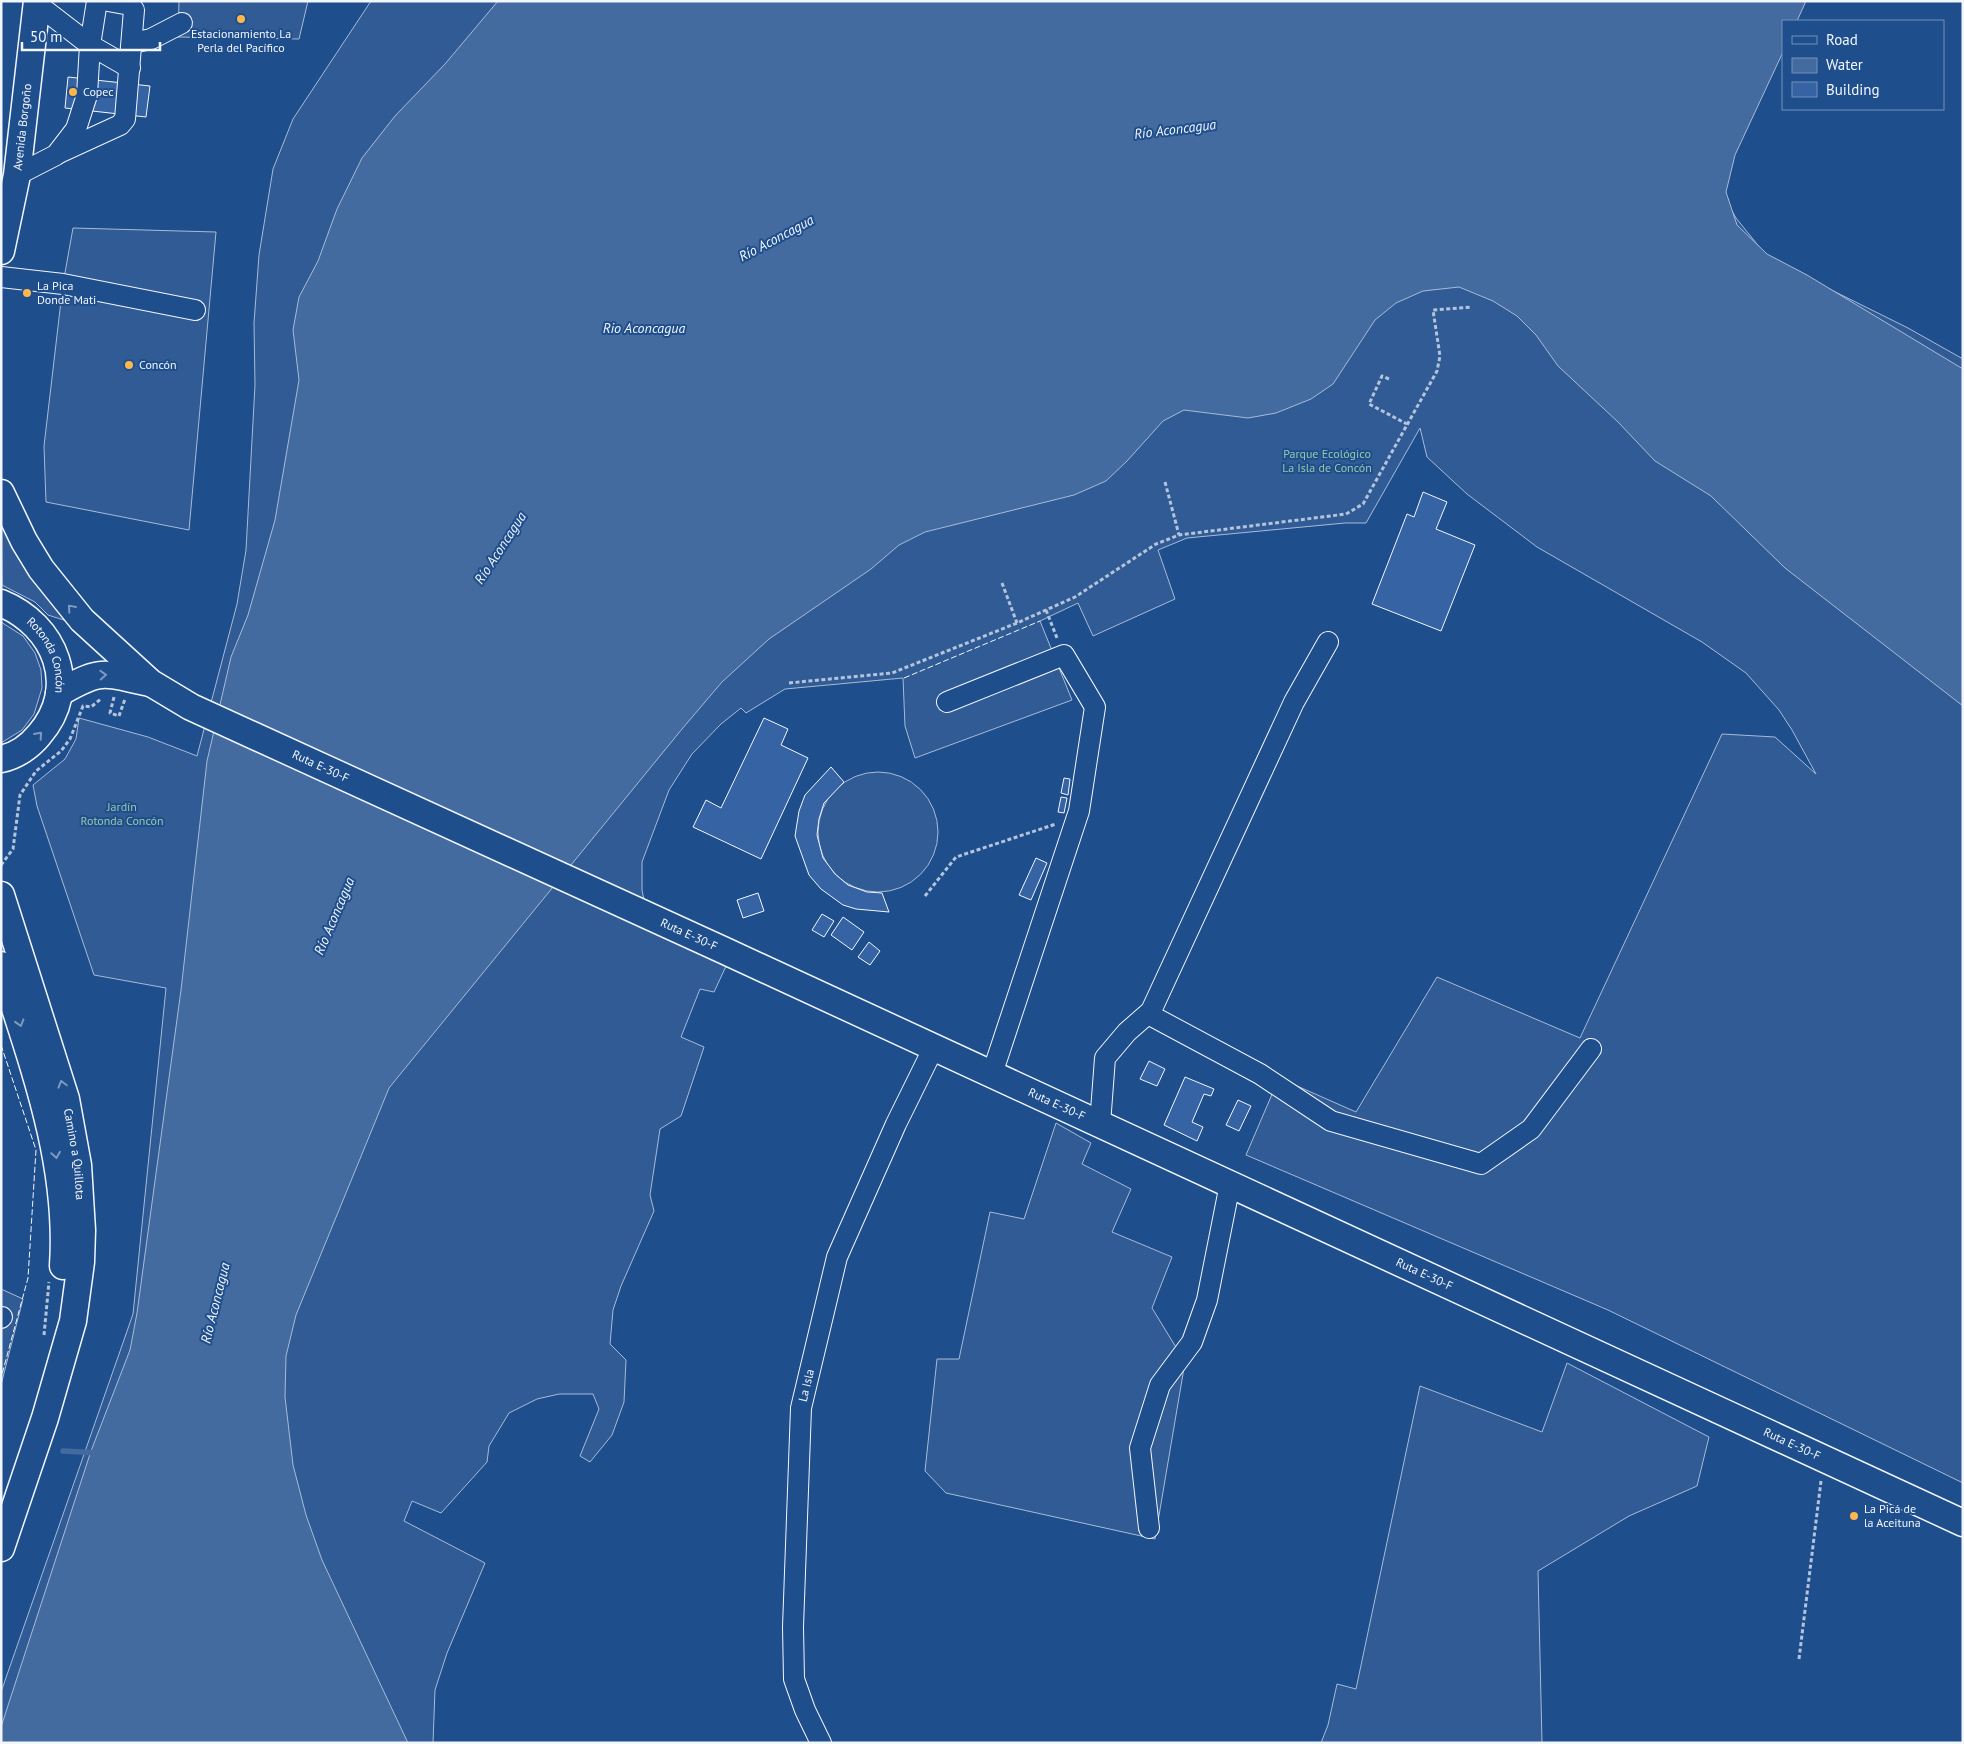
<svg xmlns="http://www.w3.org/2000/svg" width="1964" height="1744" font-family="'PT Sans',sans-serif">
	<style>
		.built { fill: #305b95; stroke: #a8bbd7 }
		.water { fill: #446ba0; stroke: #a8bbd7 }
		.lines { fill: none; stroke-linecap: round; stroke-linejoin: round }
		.stream { stroke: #446ba0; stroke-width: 5.5 }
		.building { fill: #3563a3; stroke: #f2f6ff }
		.minor-casing { stroke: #f2f6ff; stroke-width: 22 }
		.major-casing { stroke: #f2f6ff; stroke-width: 29 }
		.path { stroke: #b3c4dc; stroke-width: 3; stroke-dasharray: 4 2.5; stroke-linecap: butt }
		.minor { stroke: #1f4e8c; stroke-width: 20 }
		.major { stroke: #1f4e8c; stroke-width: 26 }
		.fence { stroke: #f2f6ff; stroke-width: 1; stroke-dasharray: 6 2.5; stroke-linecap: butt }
		.oneway { stroke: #7e9ac0 }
		.poi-dot { fill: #ffb74d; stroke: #1f4e8c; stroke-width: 2 }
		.labels { text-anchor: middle; stroke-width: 4; stroke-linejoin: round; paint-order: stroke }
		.poi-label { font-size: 12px; fill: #f2f6ff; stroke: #1f4e8c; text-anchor: start }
		.street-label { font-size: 12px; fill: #f2f6ff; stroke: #1f4e8c }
		.park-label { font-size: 12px; fill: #97c8a6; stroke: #1f4e8c }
		.water-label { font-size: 14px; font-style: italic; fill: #f2f6ff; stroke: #1f4e8c }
	</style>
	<rect width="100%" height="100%" fill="#1f4e8c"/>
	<g class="built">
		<polygon points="179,1 308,1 299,39 178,37"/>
		<polygon points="371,1 1806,1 1783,21 1727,162 1722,193 1736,218 1769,259 1908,328 1963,359 1963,1483 1608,1310 1246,1155 1279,1078 1356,1112 1437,977 1580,1038 1722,734 1775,737 1816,774 1792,730 1779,710 1746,673 1702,642 1537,547 1467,494 1427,457 1420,428 1366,523 1345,523 1187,538 1158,550 1175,599 1093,636 1078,603 1040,621 1072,700 915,758 905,726 903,678 785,689 746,713 741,708 721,724 692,754 669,790 642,862 642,890 650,930 727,964 714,992 700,989 681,1037 704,1047 681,1116 660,1129 650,1195 654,1211 621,1286 613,1310 610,1344 626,1360 624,1402 612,1435 590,1462 580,1456 599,1409 593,1394 559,1394 537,1399 509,1413 489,1446 487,1462 441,1513 412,1501 404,1521 485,1563 447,1653 435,1690 433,1743 1,1743 1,1692 133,1314 166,988 94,975 37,806 33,785 65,759 76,739 79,718 148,737 197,756 237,604 246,550 255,385 254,323 259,255 273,169 293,119"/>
		<polygon points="73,228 216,232 189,530 46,502 44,446 63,284"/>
		<polygon points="1,519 70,622 48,615 35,602 2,585"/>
		<polygon points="1,622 23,636 35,653 41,670 42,688 34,714 22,730 1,743"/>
		<circle cx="878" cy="832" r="60"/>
		<polygon points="1056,1123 1091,1143 1082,1164 1131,1189 1112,1232 1172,1257 1152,1308 1185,1362 1155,1539 946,1493 925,1471 937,1359 959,1359 990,1212 1024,1219"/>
		<polygon points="1,1289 23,1299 1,1385"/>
		<polygon points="1567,1363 1709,1437 1697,1486 1629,1516 1538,1571 1542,1743 1321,1743 1328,1725 1337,1684 1356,1689 1420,1386 1542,1432"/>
	</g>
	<polygon class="water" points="498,1 1806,1 1797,21 1783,21 1783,52 1735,155 1726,192 1737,225 1767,254 1807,275 1963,369 1963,706 1785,568 1711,496 1655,461 1618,422 1558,366 1536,335 1517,316 1493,301 1459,287 1423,291 1396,303 1375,320 1333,384 1311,399 1276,413 1248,418 1184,410 1163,421 1127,461 1106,481 1074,495 925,532 899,545 871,569 769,639 722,682 682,729 389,1088 296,1315 286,1356 285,1397 293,1465 306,1515 322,1560 408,1743 1,1743 1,1727 91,1451 130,1350 137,1313 181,990 207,761 231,657 248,615 275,520 299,380 293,330 299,297 318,261 337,209 362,158 395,116 445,64"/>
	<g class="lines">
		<polyline class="stream" points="63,1451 98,1453"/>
	</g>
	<g class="building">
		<polygon points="68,77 150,86 146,117 65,108"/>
		<polygon points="1423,492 1447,502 1436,529 1475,545 1441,631 1372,604 1407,514 1414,517"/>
		<polygon points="764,718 788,729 781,745 808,758 761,859 693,827 706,800 721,808"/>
		<polygon points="831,767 844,782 824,803 819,819 817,835 823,858 835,874 848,885 867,892 882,893 889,912 856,909 843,905 821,889 809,875 795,836 799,811 805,795"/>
		<polygon points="1064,778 1070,779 1068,795 1061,793"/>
		<polygon points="1061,797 1067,798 1064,813 1058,812"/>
		<polygon points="1036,858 1047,863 1031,900 1019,895"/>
		<polygon points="758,893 764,911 743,918 737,900"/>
		<polygon points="822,914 834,921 824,937 812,930"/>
		<polygon points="843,917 864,932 852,950 831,935"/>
		<polygon points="869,942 880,951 870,965 858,957"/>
		<polygon points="1149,1061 1165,1069 1157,1086 1140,1079"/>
		<polygon points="1185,1077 1214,1089 1211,1096 1204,1094 1192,1122 1203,1127 1197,1141 1164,1125"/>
		<polygon points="1238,1100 1251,1106 1239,1131 1226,1125"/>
	</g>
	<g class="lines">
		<g class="minor-casing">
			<g id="minor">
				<polyline points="97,1 90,45 130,68"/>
				<polyline points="132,43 151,39 182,23"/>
				<polyline points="59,153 120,125 125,119 134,10 130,5 108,1"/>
				<polyline points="17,175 56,155 76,129 87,95 90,45 37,4"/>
				<polyline points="1,277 63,284 195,310"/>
				<polyline points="947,702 1064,655 1095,707 1079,811 992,1074"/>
				<polyline points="1148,1014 1260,1074 1331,1121 1481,1164 1531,1129 1591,1049"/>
				<polyline points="1100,1124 1105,1058 1127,1032 1151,1011 1294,702 1328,642"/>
				<polyline points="1,1318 2,1317"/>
				<polyline points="1149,1528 1140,1448 1160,1385 1192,1342 1207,1300 1230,1184"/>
				<path id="s1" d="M 821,1743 L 805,1710 L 794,1679 L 793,1627 L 801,1408 L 837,1257 L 896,1124 L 934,1047"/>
			</g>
		</g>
		<g class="major-casing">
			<g id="major">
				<path id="s2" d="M 1,251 L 17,175 L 37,1"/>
				<path id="s3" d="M 1,493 L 24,541 L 41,569 L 82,620 L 151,683 L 191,707 L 723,950 L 1963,1523"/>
				<path id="s4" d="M 1,603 C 55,625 81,687 39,735 C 30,746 16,756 1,759"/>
				<path d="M 59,693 C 102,668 102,673 150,683"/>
				<path id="s5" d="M 1,895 L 66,1099 L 78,1165 L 82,1230 L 81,1262 L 73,1321 L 45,1418 L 1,1548"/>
				<path d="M 1,965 C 32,1063 70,1161 63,1266"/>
			</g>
		</g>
		<g class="path">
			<polyline points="1389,379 1382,376 1369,404 1407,424"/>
			<polyline points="1165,482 1179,535"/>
			<polyline points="1002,583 1017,623"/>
			<polyline points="1046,610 1057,638"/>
			<polyline points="789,683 892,673 1017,623 1075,597 1156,544 1179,535 1346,514 1363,504 1437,371 1440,356 1433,310 1472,307"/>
			<polyline points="114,697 110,713 119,716 125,699"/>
			<polyline points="1,865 13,849 20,795 36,771 61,751 70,739 83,706 91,707 102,698"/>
			<polyline points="925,896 956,857 1056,824"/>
			<polyline points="44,1335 49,1282"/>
			<polyline points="1799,1659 1821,1481"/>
		</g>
		<use href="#minor" class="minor"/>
		<use href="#major" class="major"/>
		<g class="fence">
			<polyline points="904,678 1040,621"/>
			<polyline points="1,1045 36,1150 28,1278 1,1378"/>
		</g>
	</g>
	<defs><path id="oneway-chevron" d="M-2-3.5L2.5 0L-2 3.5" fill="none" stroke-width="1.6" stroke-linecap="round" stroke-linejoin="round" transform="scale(1.25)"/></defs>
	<g class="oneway">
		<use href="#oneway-chevron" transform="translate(71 608) rotate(-131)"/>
		<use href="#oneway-chevron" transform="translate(103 675) rotate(-3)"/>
		<use href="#oneway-chevron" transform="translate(39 735) rotate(-49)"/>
		<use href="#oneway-chevron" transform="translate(20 1023) rotate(73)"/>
		<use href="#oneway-chevron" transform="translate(62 1084) rotate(-106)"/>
		<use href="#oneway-chevron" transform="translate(56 1155) rotate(81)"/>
	</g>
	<g class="poi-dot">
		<circle cx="241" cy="19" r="5"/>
		<circle cx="73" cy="92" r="5"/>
		<circle cx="27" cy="293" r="5"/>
		<circle cx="129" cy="365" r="5"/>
		<circle cx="1854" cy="1516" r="5"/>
	</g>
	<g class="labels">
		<g class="poi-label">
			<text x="241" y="38" text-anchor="middle">Estacionamiento La<tspan x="241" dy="14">Perla del Pacífico</tspan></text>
			<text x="83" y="96">Copec</text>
			<text x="37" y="290">La Pica<tspan x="37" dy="14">Donde Mati</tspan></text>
			<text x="139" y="369">Concón</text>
			<text x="1864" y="1513">La Picá de<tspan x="1864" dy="14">la Aceituna</tspan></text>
		</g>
		<g class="street-label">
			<text dy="4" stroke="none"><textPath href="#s2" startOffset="126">Avenida Borgoño</textPath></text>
			<text dy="4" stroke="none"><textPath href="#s4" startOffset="74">Rotonda Concón</textPath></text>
			<text dy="4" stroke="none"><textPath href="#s3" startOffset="434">Ruta E-30-F</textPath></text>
			<text dy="4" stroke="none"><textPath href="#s3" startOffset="839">Ruta E-30-F</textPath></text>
			<text dy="4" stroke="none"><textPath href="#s3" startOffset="1244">Ruta E-30-F</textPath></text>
			<text dy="4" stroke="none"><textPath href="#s5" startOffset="270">Camino a Quillota</textPath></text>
			<text dy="4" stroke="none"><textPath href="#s3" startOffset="1649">Ruta E-30-F</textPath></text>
			<text dy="4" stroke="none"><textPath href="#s1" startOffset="364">La Isla</textPath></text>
			<text dy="4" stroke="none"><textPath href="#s3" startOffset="2054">Ruta E-30-F</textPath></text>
		</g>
		<g class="park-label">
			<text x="1327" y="458">Parque Ecológico<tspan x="1327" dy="14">La Isla de Concón</tspan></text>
			<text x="122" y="811">Jardín<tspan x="122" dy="14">Rotonda Concón</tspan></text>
		</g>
		<g class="water-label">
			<text transform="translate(1175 129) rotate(-7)" y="5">Río Aconcagua</text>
			<text transform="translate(776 238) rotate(-28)" y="5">Río Aconcagua</text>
			<text x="644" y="333">Rio Aconcagua</text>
			<text transform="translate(500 548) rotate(-57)" y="5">Río Aconcagua</text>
			<text transform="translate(334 916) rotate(-67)" y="5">Río Aconcagua</text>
			<text transform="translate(215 1303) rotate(-76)" y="5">Río Aconcagua</text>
		</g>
	</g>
	<rect width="1964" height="1744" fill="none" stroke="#f2f6ff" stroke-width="5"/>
	<rect x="1782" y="20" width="162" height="90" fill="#1f4e8c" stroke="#7391ba"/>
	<rect x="1792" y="36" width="25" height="8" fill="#1f4e8c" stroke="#7391ba"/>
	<text x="1826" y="45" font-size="15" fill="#f2f6ff">Road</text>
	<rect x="1792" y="58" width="25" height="15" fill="#446ba0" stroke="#7391ba"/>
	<text x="1826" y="70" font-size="15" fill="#f2f6ff">Water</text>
	<rect x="1792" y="82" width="25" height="15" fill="#3563a3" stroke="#7391ba"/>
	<text x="1826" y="95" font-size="15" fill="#f2f6ff">Building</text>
	<path d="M22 42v8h138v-8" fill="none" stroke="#f2f6ff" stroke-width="2.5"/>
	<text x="30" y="42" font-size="15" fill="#f2f6ff" stroke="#1f4e8c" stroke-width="4" paint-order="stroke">50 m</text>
</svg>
